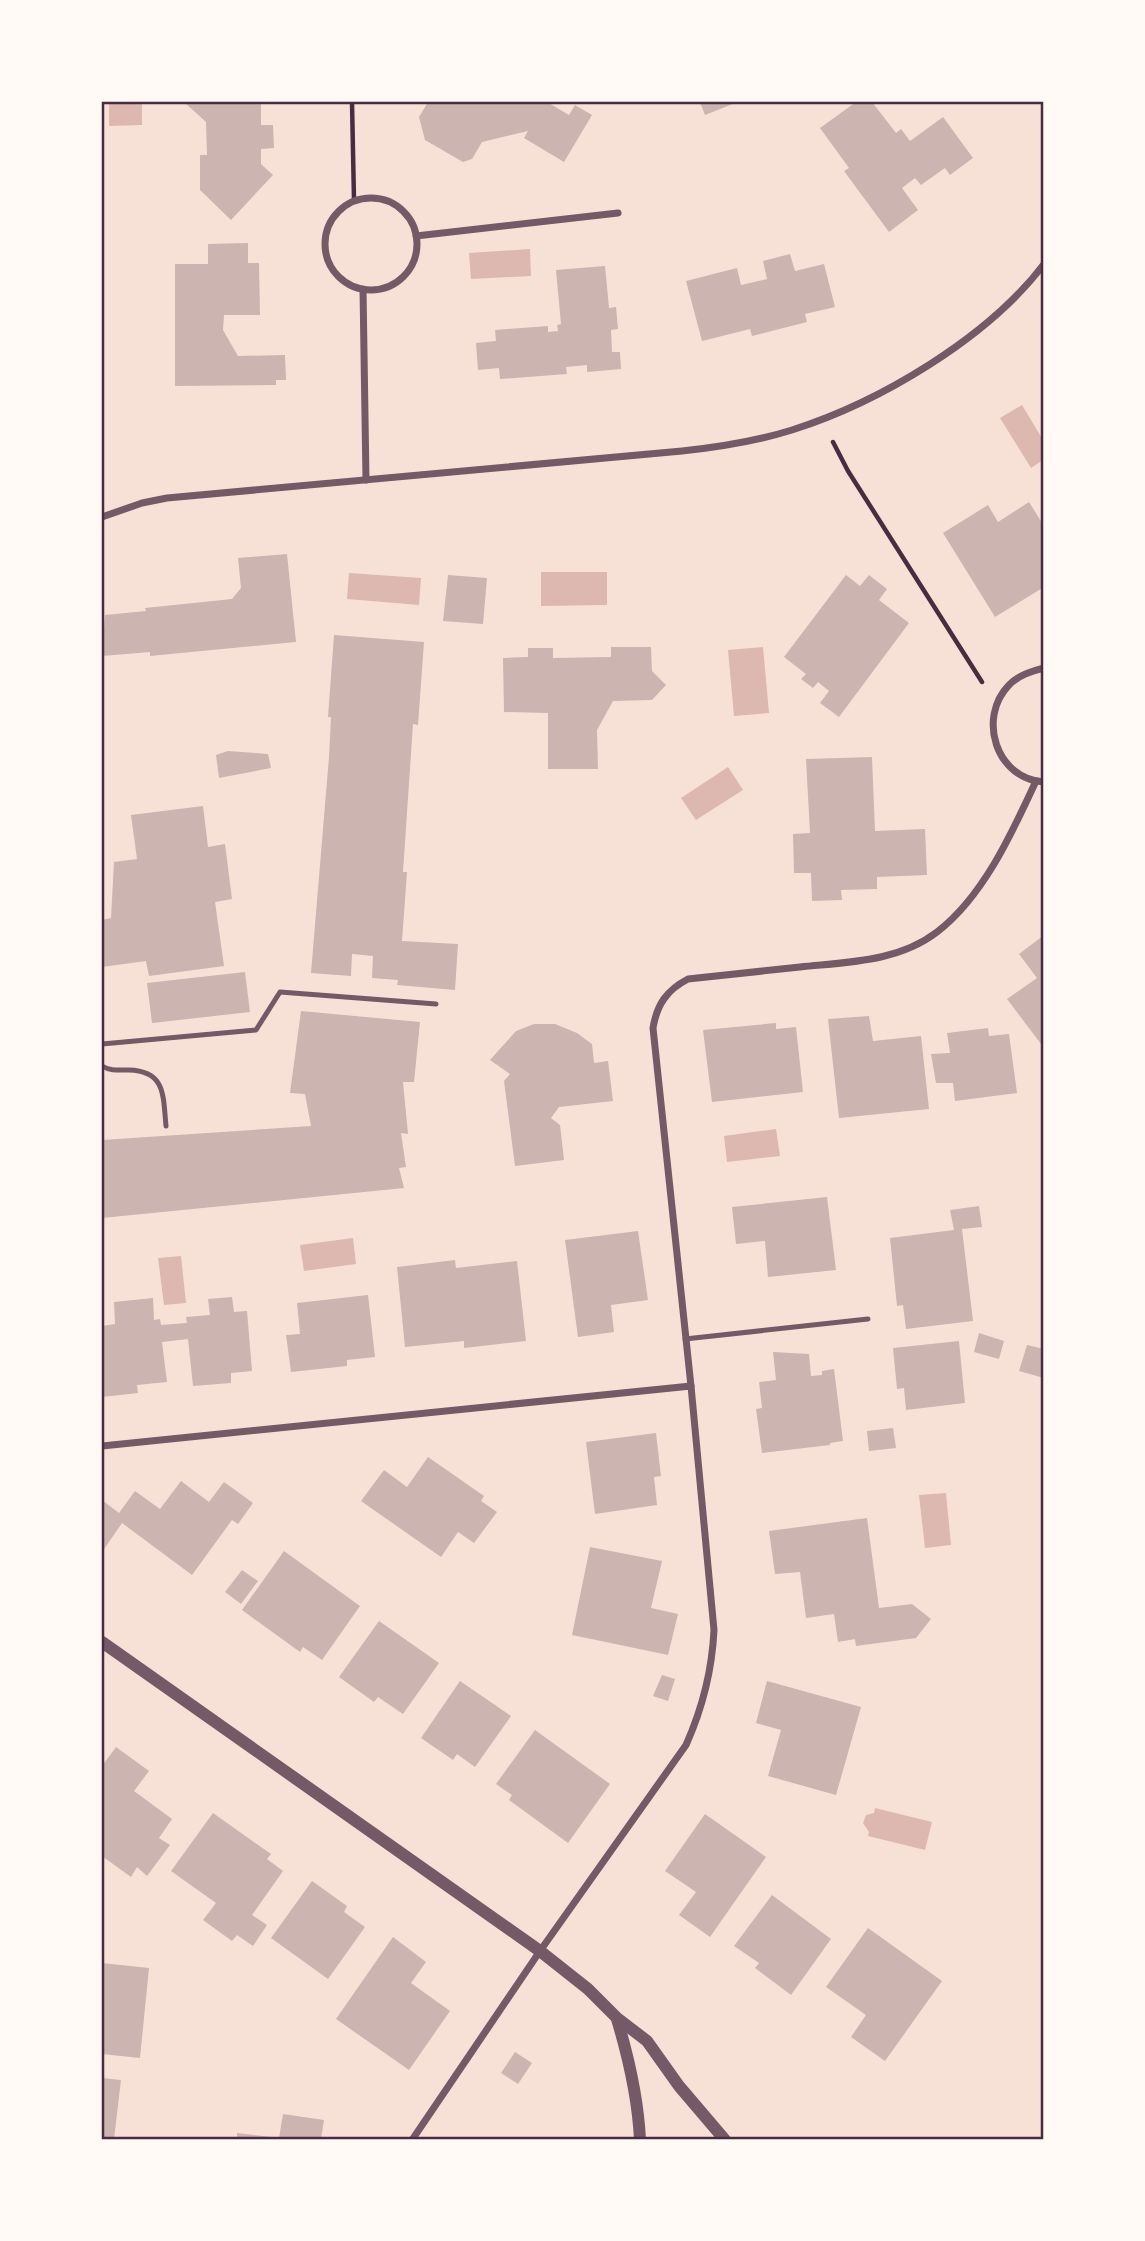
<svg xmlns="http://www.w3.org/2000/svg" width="1145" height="2241" font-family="Commissioner,sans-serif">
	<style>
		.water { fill: #dcb8b0 }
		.building { fill: #ccb4b1 }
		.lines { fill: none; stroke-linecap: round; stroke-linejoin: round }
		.path { stroke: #4a2c40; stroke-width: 4.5 }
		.service { stroke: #755966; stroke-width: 5 }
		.minor { stroke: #755966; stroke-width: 7 }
		.tertiary { stroke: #755966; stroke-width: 12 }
		.neatline { fill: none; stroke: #4a2c40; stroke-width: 2.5 }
	</style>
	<rect width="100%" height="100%" fill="#f7e1d7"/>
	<g class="water">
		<polygon points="109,102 142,102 142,125 109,126"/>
		<polygon points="530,249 531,276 471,279 469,253"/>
		<polygon points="1022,405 1043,440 1043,460 1031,468 1000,418"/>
		<polygon points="541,572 607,572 607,605 541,606"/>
		<polygon points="349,573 421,578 419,605 347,599"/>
		<polygon points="763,647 769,713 734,716 728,650"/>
		<polygon points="728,767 743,790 696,820 681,798"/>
		<polygon points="776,1129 780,1156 727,1162 724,1136"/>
		<polygon points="353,1238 356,1264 304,1271 300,1245"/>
		<polygon points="181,1256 186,1303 164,1305 158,1258"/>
		<polygon points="946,1493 951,1545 925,1548 919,1495"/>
		<polygon points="875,1808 932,1822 925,1850 868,1836 869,1832 863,1823 866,1815 874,1813"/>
	</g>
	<g class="building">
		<polygon points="184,102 261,102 261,125 273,125 274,148 261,149 261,164 273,175 231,220 200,190 200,155 207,155 206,122"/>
		<polygon points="428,102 547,102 569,115 575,105 592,115 564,162 524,138 528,131 482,142 472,159 463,162 425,140 419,117"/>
		<polygon points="700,102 738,102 705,115"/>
		<polygon points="856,102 872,102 896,133 901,129 910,141 943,117 973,158 950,175 945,168 921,185 915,178 902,188 918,210 889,232 844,171 849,168 820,128"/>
		<polygon points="248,243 248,263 259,263 260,315 224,315 223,330 238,356 285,355 286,380 276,380 276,385 175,386 175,264 208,264 208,244"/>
		<polygon points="790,254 795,271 824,264 835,307 805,314 807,322 752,336 750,329 702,341 686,281 737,268 741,285 767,279 763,261"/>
		<polygon points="605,266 609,308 616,307 618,329 611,330 612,352 620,352 621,369 587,372 587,365 566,367 567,374 500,379 499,368 478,370 476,343 496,341 495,330 548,326 548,332 558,331 557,325 561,324 556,270"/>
		<polygon points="1029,502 1044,526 1044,587 995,617 943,533 988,505 998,522"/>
		<polygon points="287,554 296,642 150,656 150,652 102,656 105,615 146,611 145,608 232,599 241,588 238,558"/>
		<polygon points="448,575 487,578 483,624 443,621"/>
		<polygon points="846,575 860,586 869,575 887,589 879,600 909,623 839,717 820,703 829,691 818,682 813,688 801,679 806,674 784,657"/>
		<polygon points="334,635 424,642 418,725 413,724 403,872 407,872 402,941 458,944 455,990 397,985 398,980 372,978 373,956 352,954 351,976 311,973 329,757 331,717 328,717"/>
		<polygon points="611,647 651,647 652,671 666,685 652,700 613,701 597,730 598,769 548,769 548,713 504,712 503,658 528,657 528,648 553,648 553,658 611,657"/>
		<polygon points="228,751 268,754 271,768 219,778 216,755"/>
		<polygon points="872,757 875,831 925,829 927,875 877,877 877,889 841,890 842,900 812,901 811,873 794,873 793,834 810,833 806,759"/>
		<polygon points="203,806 208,847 225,844 232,899 215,902 224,966 149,976 146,961 102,967 102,920 111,918 114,862 137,859 131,815"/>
		<polygon points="1044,935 1044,1048 1007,999 1037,978 1019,954"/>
		<polygon points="245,972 250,1012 152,1023 147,983"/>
		<polygon points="301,1011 420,1022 414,1082 403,1082 408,1134 401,1133 406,1167 399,1168 404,1188 102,1218 102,1140 311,1126 305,1094 290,1093"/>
		<polygon points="869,1016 873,1041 921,1036 929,1109 839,1118 828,1019"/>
		<polygon points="776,1023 776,1029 796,1027 803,1092 712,1102 703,1030"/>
		<polygon points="534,1024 555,1024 577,1033 592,1044 594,1063 608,1061 613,1101 559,1107 551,1118 560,1125 564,1160 515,1166 504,1081 510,1074 490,1060 516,1031"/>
		<polygon points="988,1028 989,1036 1009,1034 1017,1093 955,1101 953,1083 936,1083 931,1054 950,1053 947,1033"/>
		<polygon points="827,1197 836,1270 768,1277 765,1241 736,1244 732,1207"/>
		<polygon points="979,1206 982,1227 962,1229 973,1321 906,1329 903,1305 897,1306 890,1238 954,1230 950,1210"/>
		<polygon points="638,1231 648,1300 611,1305 614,1332 578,1337 565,1240"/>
		<polygon points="455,1260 456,1268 517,1261 526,1341 464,1348 464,1341 405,1347 397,1267"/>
		<polygon points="368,1295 375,1357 347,1360 347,1366 291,1372 286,1335 300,1334 297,1303"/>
		<polygon points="232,1297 234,1312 247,1311 252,1371 231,1373 231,1383 193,1386 188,1339 162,1342 167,1382 137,1385 138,1393 102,1397 102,1326 115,1324 114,1302 153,1298 154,1320 160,1319 161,1325 187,1323 186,1317 210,1315 208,1299"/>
		<polygon points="979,1333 1004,1341 999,1359 974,1352"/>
		<polygon points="959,1341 965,1403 906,1410 904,1388 897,1389 893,1348"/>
		<polygon points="1027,1345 1044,1349 1044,1378 1019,1371"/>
		<polygon points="773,1352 809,1354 811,1376 822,1375 822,1371 834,1369 843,1441 830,1443 830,1445 762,1453 756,1409 762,1408 759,1382 776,1380"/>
		<polygon points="893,1428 896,1448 869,1451 867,1431"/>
		<polygon points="656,1433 661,1476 654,1477 657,1505 595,1514 586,1442"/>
		<polygon points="428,1457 484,1496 481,1501 497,1512 474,1543 458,1532 441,1557 361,1501 384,1470 407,1487"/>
		<polygon points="181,1481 209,1502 224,1482 253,1503 238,1524 232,1520 192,1575 122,1523 102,1552 102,1500 119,1513 135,1491 160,1509"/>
		<polygon points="867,1518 879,1608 912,1604 931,1619 916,1638 856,1646 855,1639 838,1642 834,1614 806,1618 800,1572 775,1574 769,1531"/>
		<polygon points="590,1547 662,1561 651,1608 678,1614 668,1655 572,1635"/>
		<polygon points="284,1551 360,1606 322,1660 303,1647 300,1652 242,1610"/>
		<polygon points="242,1570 258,1581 241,1604 225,1592"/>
		<polygon points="379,1621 439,1663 403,1714 378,1697 374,1702 339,1677"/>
		<polygon points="662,1675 675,1679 668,1701 653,1696"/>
		<polygon points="460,1681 511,1716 475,1767 457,1754 453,1760 421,1738"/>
		<polygon points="767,1681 861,1707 836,1795 768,1776 781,1730 756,1723"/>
		<polygon points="535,1730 610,1784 568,1843 509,1800 512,1795 496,1784"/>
		<polygon points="116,1747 149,1771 134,1791 172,1819 159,1838 170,1845 147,1876 137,1867 131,1877 102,1856 102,1766"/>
		<polygon points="213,1813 271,1854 267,1859 283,1871 252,1915 267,1925 253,1946 237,1935 232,1941 203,1920 216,1903 171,1871"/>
		<polygon points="705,1814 766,1857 710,1937 679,1915 696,1892 665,1871"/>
		<polygon points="312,1881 347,1906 344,1912 365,1927 328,1979 271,1938"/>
		<polygon points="772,1895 831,1939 791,1995 755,1968 759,1963 734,1946"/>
		<polygon points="868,1928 942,1981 885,2061 851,2037 866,2015 826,1987"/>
		<polygon points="393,1937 426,1962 411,1983 450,2011 409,2070 336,2019"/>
		<polygon points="102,1963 149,1968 140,2058 102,2054"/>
		<polygon points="515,2052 532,2063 518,2084 501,2073"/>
		<polygon points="102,2078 121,2080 114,2139 102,2139"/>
		<polygon points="283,2114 324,2120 321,2139 237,2139 237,2133 279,2138"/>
	</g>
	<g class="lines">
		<g class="path">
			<polyline points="352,102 354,200"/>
			<polyline points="833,442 848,471 982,682"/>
		</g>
		<g class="service">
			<polyline points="102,1044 256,1030 280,992 436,1004"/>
			<path d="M 102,1066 C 110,1071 118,1070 129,1070 C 166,1071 163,1096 166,1126"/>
			<polyline points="685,1339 868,1319"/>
		</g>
		<g class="minor">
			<circle cx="371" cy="244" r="46"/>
			<polyline points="416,236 618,213"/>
			<polyline points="363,289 366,480"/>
			<path d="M 102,517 L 142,503 L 167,498 L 682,451 C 719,447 757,441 792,430 C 880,402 988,338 1044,264"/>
			<path d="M 1044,668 C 1030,672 1019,675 1009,685 C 977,718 996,779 1044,782"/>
			<path d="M 691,1386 L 653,1028 C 657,1004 667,990 688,979 C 726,975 763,971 800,967 C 847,962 898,962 937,932 C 983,897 1012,833 1036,781"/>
			<path d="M 102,1446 L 691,1386 L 714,1630 C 712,1672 703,1707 686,1745 L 540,1951 L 412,2140"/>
		</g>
		<g class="tertiary">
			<polyline points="102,1642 540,1951 588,1989 617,2018 647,2041 679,2086 725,2140"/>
			<path d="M 617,2019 C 629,2059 638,2097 640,2140"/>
		</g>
	</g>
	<rect width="1145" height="2241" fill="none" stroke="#fffaf5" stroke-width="206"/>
	<rect x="103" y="103" width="939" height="2035" class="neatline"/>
</svg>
